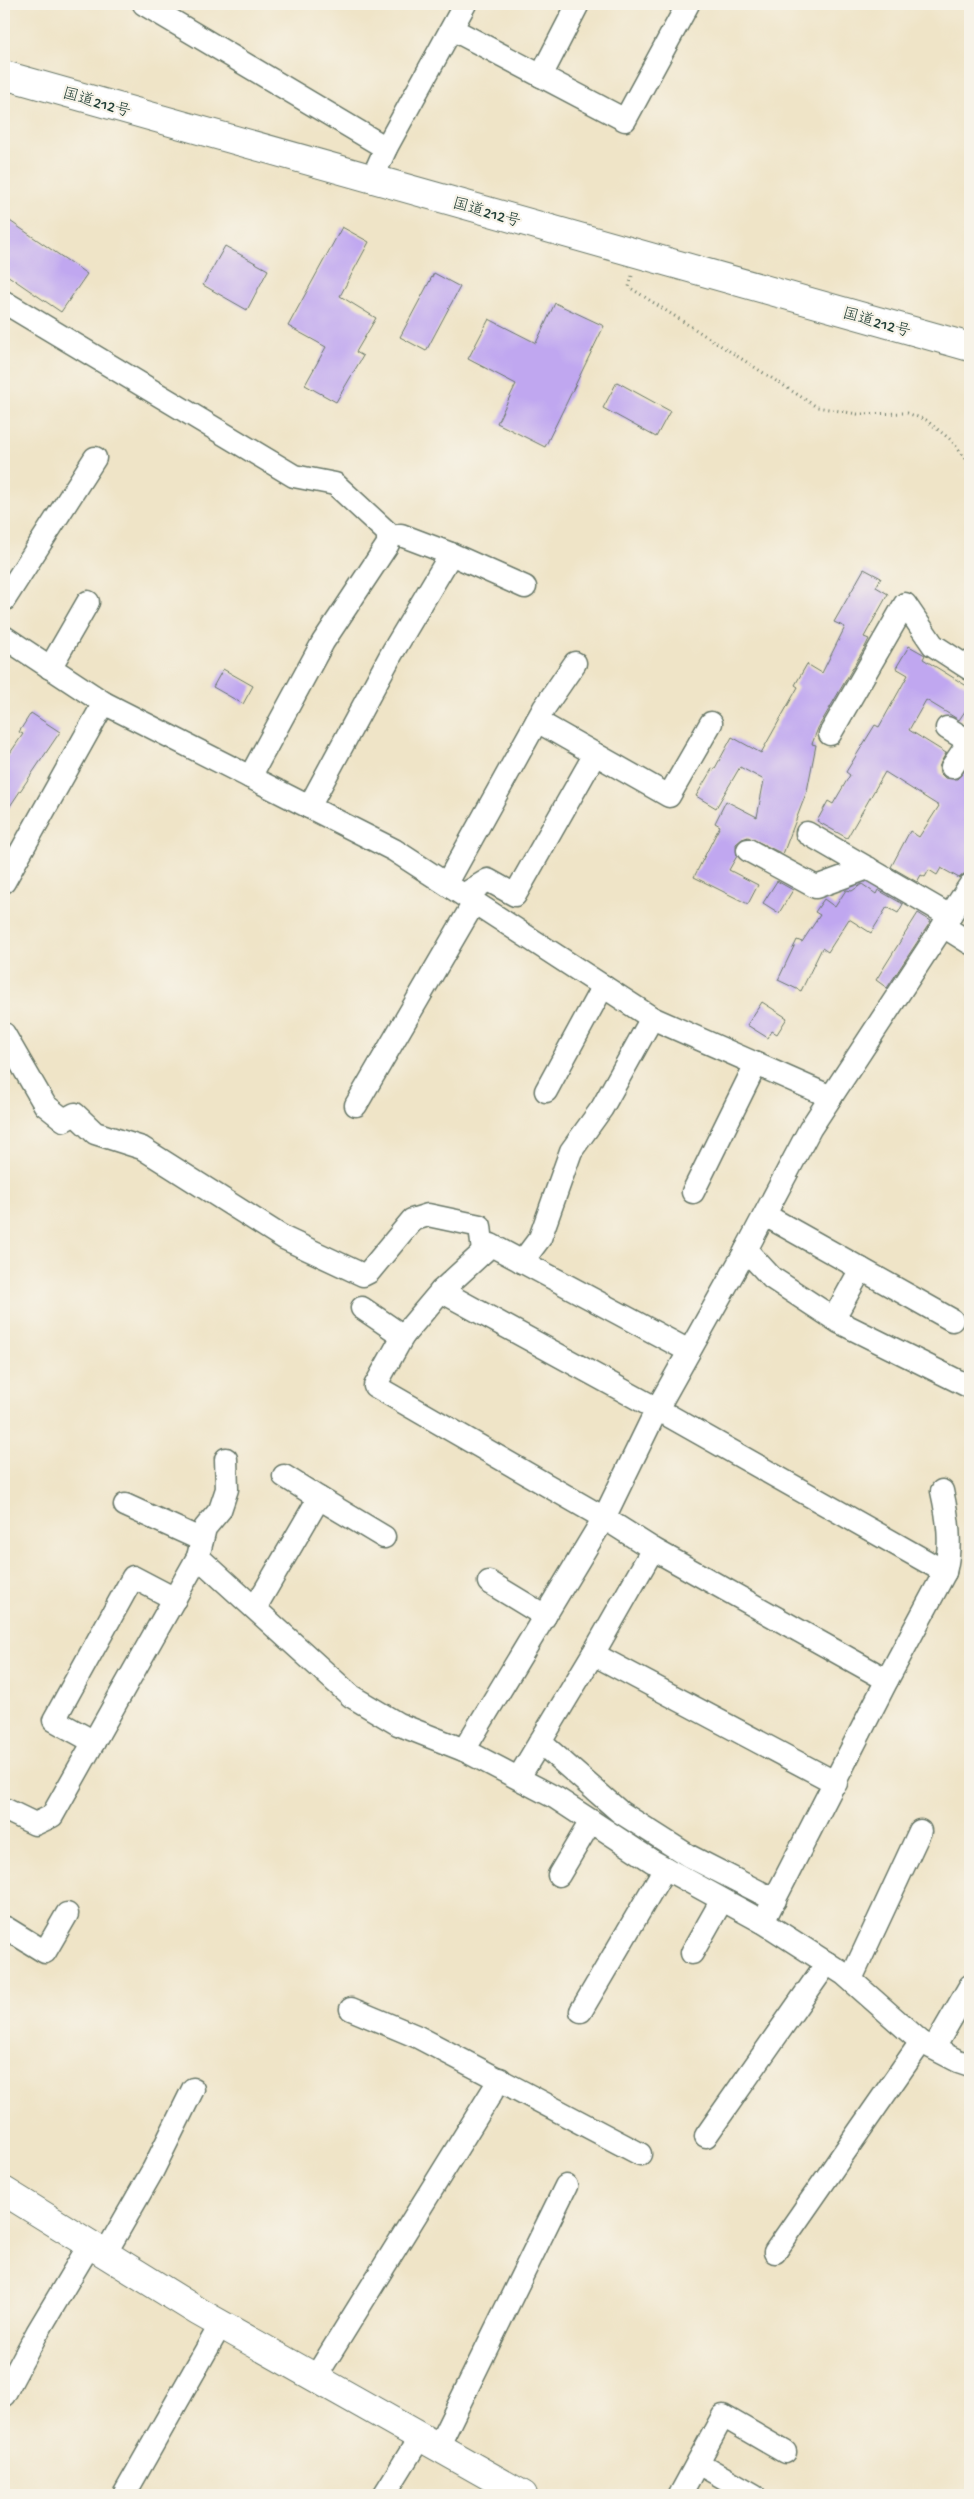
<svg xmlns="http://www.w3.org/2000/svg" width="974" height="2499" font-family="'Gochi Hand','Klee One',sans-serif">
	<style>
		.building { fill: #c0a7f0 }
		.lines { fill: none; stroke-linecap: round; stroke-linejoin: round }
		.street-casing { stroke: #687767; stroke-width: 25 }
		.secondary-casing { stroke: #687767; stroke-width: 30 }
		.highway-casing { stroke: #687767; stroke-width: 30 }
		.path { stroke: #687767; stroke-width: 3; stroke-dasharray: 1 4; stroke-linecap: butt }
		.street { stroke: #fff; stroke-width: 22 }
		.secondary { stroke: #fff; stroke-width: 28 }
		.highway { stroke: #fff; stroke-width: 28 }
		.labels { text-anchor: middle; stroke-width: 4.5; stroke-linejoin: round; paint-order: stroke }
		.street-label { font-size: 16px; fill: #1f3d34; stroke: #f7f3e8 }
	</style>
	<rect width="100%" height="100%" fill="#f7f3e8"/>
	<filter id="ink" filterUnits="userSpaceOnUse"><feTurbulence type="fractalNoise" baseFrequency=".02" numOctaves="2"/><feDisplacementMap in="SourceGraphic" scale="10" xChannelSelector="R" yChannelSelector="G"/><feConvolveMatrix kernelMatrix="1 2 1 2 8 2 1 2 1" color-interpolation-filters="sRGB"/></filter>
	<filter id="wash" filterUnits="userSpaceOnUse"><feTurbulence type="fractalNoise" baseFrequency=".0096" numOctaves="4" result="noise"/><feDisplacementMap in="SourceGraphic" scale="20" xChannelSelector="R" yChannelSelector="G"/><feGaussianBlur stdDeviation="1.12" result="paint"/><feColorMatrix in="noise" values="0 0 0 0 0 0 0 0 0 0 0 0 0 0 0 0 0 1.4 0 .05"/><feComposite in="paint" operator="in"/></filter>
	<g filter="url(#wash)">
		<rect width="100%" height="100%" fill="#efe4c7"/>
		<g id="blocks">
			<g class="building">
				<polygon points="4,217 87,274 61,312 4,273"/>
				<polygon points="342,227 369,242 340,296 376,318 356,352 363,356 336,402 305,385 326,347 288,326"/>
				<polygon points="225,246 268,270 247,310 203,285"/>
				<polygon points="434,273 460,287 426,351 400,337"/>
				<polygon points="555,303 604,326 545,447 497,423 516,384 468,359 489,319 536,343"/>
				<polygon points="617,382 670,411 656,437 603,408"/>
				<polygon points="864,569 881,578 876,587 888,594 864,637 869,639 865,647 818,728 812,744 816,745 807,791 783,854 748,837 742,839 736,844 737,856 729,870 758,885 748,904 694,877 720,826 715,823 726,801 757,817 764,780 740,767 716,808 696,796 712,769 714,770 732,737 761,753 798,687 795,685 807,664 822,673 845,627 834,622"/>
				<polygon points="909,646 925,655 923,659 970,688 970,704 959,720 926,700 909,730 946,753 939,767 940,773 945,778 957,779 968,767 970,768 970,869 959,878 941,868 937,875 929,870 925,877 921,875 917,882 891,867 910,831 919,837 939,806 885,772 847,838 817,821 828,801 833,804 850,775 846,772 875,725 879,727 908,675 896,668"/>
				<polygon points="223,669 253,686 243,704 213,687"/>
				<polygon points="31,713 60,732 4,815 4,762 23,734 19,732"/>
				<polygon points="777,881 793,890 779,913 763,903"/>
				<polygon points="862,884 876,894 878,890 903,904 898,913 887,907 871,933 849,919 828,952 822,948 801,991 778,980 797,940 802,942 820,915 815,912 824,899 835,907 846,890 852,891"/>
				<polygon points="918,913 931,921 887,988 876,980"/>
				<polygon points="762,1002 787,1018 777,1034 772,1031 768,1038 747,1025"/>
			</g>
		</g>
	</g>
	<g filter="url(#ink)">
		<use href="#blocks" fill-opacity="0" stroke="#687767" stroke-width="1"/>
		<g class="lines">
			<g class="street-casing">
				<g id="street">
					<polyline points="144,4 386,148"/>
					<polyline points="452,29 625,120 688,4"/>
					<polyline points="541,76 578,4"/>
					<polyline points="372,179 386,148 465,4"/>
					<polyline points="4,302 294,476 335,484 388,533 388,544 323,642 250,777"/>
					<polyline points="401,535 451,554"/>
					<polyline points="4,600 95,458"/>
					<polyline points="4,637 104,703 394,850 652,1018 831,1097"/>
					<polyline points="50,668 88,602"/>
					<polyline points="947,728 970,742"/>
					<polyline points="830,734 905,604 933,645 970,669"/>
					<polyline points="595,754 669,796 711,723"/>
					<polyline points="952,767 969,742"/>
					<polyline points="309,807 392,653 451,554 525,587"/>
					<polyline points="807,833 950,916"/>
					<polyline points="748,850 816,887 868,868"/>
					<polyline points="4,882 104,703"/>
					<polyline points="447,883 544,708 575,663"/>
					<polyline points="465,894 488,880 515,895 595,754 537,721"/>
					<polyline points="943,926 970,943"/>
					<polyline points="4,1034 45,1105 64,1120 75,1114 95,1133 142,1148 284,1238 363,1275 369,1272 412,1220 428,1215 480,1226 483,1252"/>
					<polyline points="546,1091 603,986"/>
					<polyline points="356,1105 475,901"/>
					<polyline points="693,1192 756,1064"/>
					<polyline points="765,1215 952,1320"/>
					<polyline points="746,1250 772,1278 839,1322 970,1387"/>
					<polyline points="522,1262 540,1238 571,1151 602,1108 652,1018"/>
					<polyline points="441,1291 657,1409 945,1572 887,1680 763,1922"/>
					<polyline points="362,1308 403,1336"/>
					<polyline points="834,1318 861,1269"/>
					<polyline points="689,1351 491,1245 441,1291 403,1336 375,1386 604,1518 653,1549 887,1680"/>
					<path d="M 942,1491 C 948,1518 952,1545 945,1572"/>
					<polyline points="319,1498 384,1537"/>
					<polyline points="125,1505 202,1540"/>
					<polyline points="198,1557 351,1696 398,1724 464,1750 556,1798 652,1861 763,1922 844,1974 921,2042 958,2061 970,2065"/>
					<polyline points="489,1582 545,1616"/>
					<polyline points="255,1608 319,1498 284,1476"/>
					<polyline points="593,1654 836,1783"/>
					<polyline points="94,1742 54,1720 133,1577 175,1599"/>
					<polyline points="540,1742 620,1812 689,1856 775,1900"/>
					<polyline points="464,1750 604,1518 657,1409 746,1250 810,1129 970,885"/>
					<polyline points="519,1777 593,1654 653,1549"/>
					<polyline points="4,1809 35,1824 52,1816 198,1557 205,1528 220,1510 227,1489 226,1459"/>
					<polyline points="559,1875 591,1821"/>
					<polyline points="4,1932 6,1928 45,1952 67,1914"/>
					<polyline points="692,1953 722,1900"/>
					<polyline points="851,1979 920,1831"/>
					<polyline points="351,2009 418,2037 640,2154"/>
					<polyline points="581,2011 665,1868"/>
					<polyline points="934,2048 970,1986"/>
					<polyline points="706,2136 827,1963"/>
					<polyline points="775,2252 921,2042"/>
					<polyline points="105,2254 153,2170 193,2089"/>
					<polyline points="315,2378 500,2079"/>
					<polyline points="4,2395 37,2333 90,2244"/>
					<polyline points="438,2447 566,2186"/>
					<polyline points="698,2463 754,2495"/>
					<polyline points="124,2495 221,2324"/>
					<polyline points="384,2495 420,2437"/>
					<polyline points="680,2495 723,2416 785,2452"/>
				</g>
			</g>
			<g class="secondary-casing">
				<polyline id="secondary" points="4,2191 199,2312 523,2495"/>
			</g>
			<g class="highway-casing">
				<polyline id="highway" points="4,75 970,347"/>
			</g>
			<polyline class="path" points="632,276 629,287 817,407 857,414 907,413 926,420 951,440 970,464"/>
			<use href="#street" class="street"/>
			<use href="#secondary" class="secondary"/>
			<use href="#highway" class="highway"/>
		</g>
	</g>
	<g class="labels">
		<g class="street-label">
			<text transform="translate(97 101) rotate(16)" y="6">国道212号</text>
			<text transform="translate(487 211) rotate(16)" y="6">国道212号</text>
			<text transform="translate(877 321) rotate(16)" y="6">国道212号</text>
		</g>
	</g>
	<rect width="974" height="2499" fill="none" stroke="#f7f3e8" stroke-width="20"/>
</svg>
